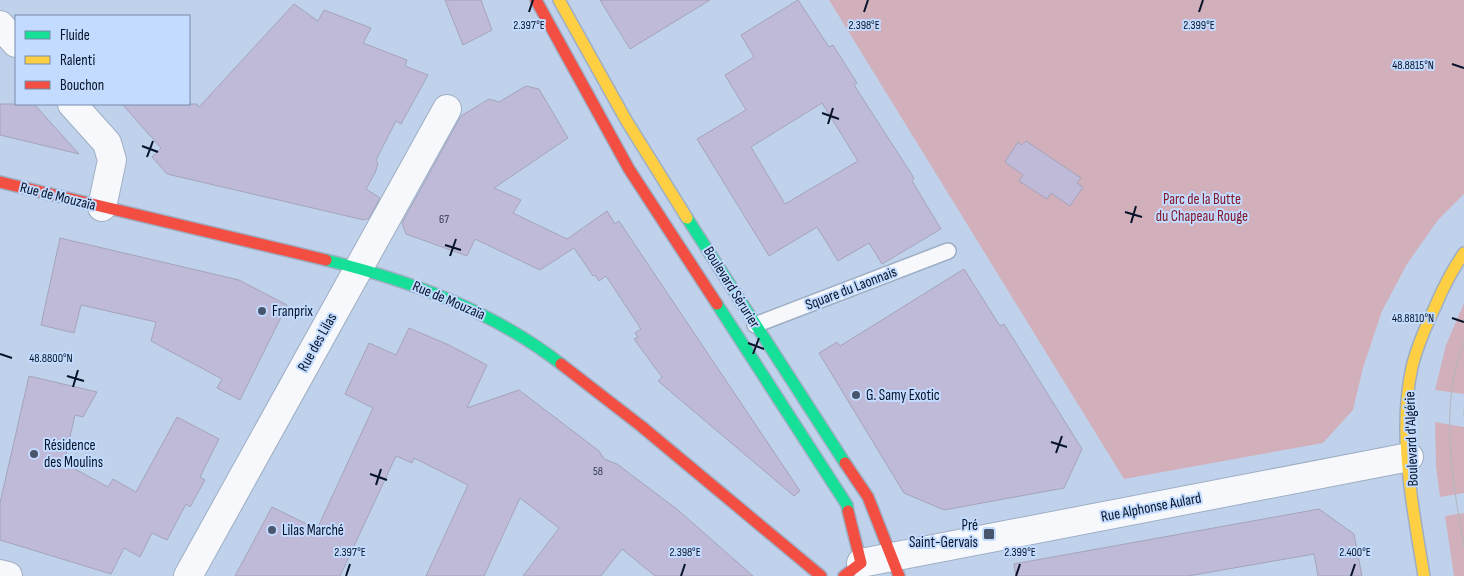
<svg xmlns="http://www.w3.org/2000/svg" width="1464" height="576" font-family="'Sofia Sans Condensed',sans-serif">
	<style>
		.green { fill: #d1b0bc }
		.building { fill: #bfbad7; stroke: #a4a4ba; fill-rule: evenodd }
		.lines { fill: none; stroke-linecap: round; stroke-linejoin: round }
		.lane-casing { stroke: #9eaec4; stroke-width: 18 }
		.street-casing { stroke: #9eaec4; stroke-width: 30 }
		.fast-casing { stroke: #9eaec4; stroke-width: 14 }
		.slow-casing { stroke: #9eaec4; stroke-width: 14 }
		.jam-casing { stroke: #9eaec4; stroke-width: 14 }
		.lane { stroke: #f6f8fc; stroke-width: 15 }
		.street { stroke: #f6f8fc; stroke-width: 28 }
		.fast { stroke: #16e098; stroke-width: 11 }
		.slow { stroke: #ffcf43; stroke-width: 11 }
		.jam { stroke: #f24e42; stroke-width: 11 }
		.tram { stroke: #b2b7bd; stroke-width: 1 }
		.ticks { fill: none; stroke: #061328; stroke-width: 2 }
		.poi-dot { fill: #47566c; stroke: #c2dbff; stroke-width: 2 }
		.labels { text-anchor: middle; stroke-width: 4; stroke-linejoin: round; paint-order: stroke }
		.number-label { font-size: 12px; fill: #343d54 }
		.street-label { font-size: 15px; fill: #061328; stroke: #c2dbff }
		.park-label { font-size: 15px; fill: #831829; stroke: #c2dbff }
		.poi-label { font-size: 15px; fill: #061328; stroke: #c2dbff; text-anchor: start }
		.ticks-label { font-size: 12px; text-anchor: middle; fill: #061328; stroke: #c2dbff; stroke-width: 4; stroke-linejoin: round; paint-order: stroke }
	</style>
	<rect width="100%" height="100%" fill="#c0d2eb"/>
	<g class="green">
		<polygon points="829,0 1464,0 1464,194 1438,220 1407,264 1382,311 1363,368 1353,410 1323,443 1124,479"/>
		<polygon points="1464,303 1464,394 1435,390 1446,345"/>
		<polygon points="1435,422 1464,427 1464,493 1440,497 1436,467"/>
		<polygon points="1464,513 1464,576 1454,576 1445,516"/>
	</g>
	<g class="building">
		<polygon points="445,0 481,0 492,30 463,45"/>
		<polygon points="600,0 710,0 630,49"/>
		<path d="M 798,0 L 829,47 L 833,45 L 857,83 L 854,85 L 914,178 L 912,181 L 941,229 L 882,264 L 869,243 L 838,261 L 817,227 L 769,256 L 697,139 L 746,110 L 725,75 L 754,57 L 741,35 ZM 822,103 L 858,161 L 785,204 L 751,147 Z"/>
		<polygon points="294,4 318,21 324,10 371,28 363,43 407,60 405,66 428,75 401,124 396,121 376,160 378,164 375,173 366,189 380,198 369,218 364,220 167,174 152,157 161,148 122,104 197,104 199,107"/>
		<polygon points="526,86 539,89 568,138 494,188 521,200 513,213 567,239 607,211 615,224 619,221 800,491 794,496 658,381 662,377 634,339 638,337 635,333 641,329 606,276 599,281 595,275 593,276 574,248 540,270 475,239 467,256 406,234 402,223 461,116 489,99 499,102"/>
		<polygon points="0,104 34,104 79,154 0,135"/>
		<polygon points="1026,141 1081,178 1077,183 1083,187 1070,206 1051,193 1047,199 1019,181 1023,175 1005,162 1018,142 1022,145"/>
		<polygon points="60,238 239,280 287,305 240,400 217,388 222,379 151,341 156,322 81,305 74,333 41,325"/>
		<polygon points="964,269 1000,326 1004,324 1082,449 1064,488 944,510 904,493 819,353 837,342 840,346"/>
		<polygon points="409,328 449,345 487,365 467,408 519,390 599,451 604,459 617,464 678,510 753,576 655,576 622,549 601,576 523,576 559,528 520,498 484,576 426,576 468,485 414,458 412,463 396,456 340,576 235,576 272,507 317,529 373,408 345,394 369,343 396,355"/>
		<polygon points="29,376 97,392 83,417 75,415 64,463 108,487 113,479 136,492 177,417 219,439 200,477 205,480 190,507 186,504 167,540 152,533 140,557 124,548 111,574 0,540 0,503"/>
		<polygon points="1319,509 1354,534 1362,576 1318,576 1314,554 1188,576 1016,576 1014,564"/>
	</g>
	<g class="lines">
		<g class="lane-casing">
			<polyline id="lane" points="755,325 948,251"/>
		</g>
		<g class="street-casing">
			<g id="street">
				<polyline points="0,25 16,43"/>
				<polyline points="72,104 107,143 112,160 102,207"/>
				<polyline points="861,563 1409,457"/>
				<polyline points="0,574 8,576"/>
				<polyline points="188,576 447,109"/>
			</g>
		</g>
		<g class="fast-casing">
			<g id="fast">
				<polyline points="687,218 845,463"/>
				<path d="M 326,260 C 411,281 491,310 561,364"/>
				<polyline points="717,304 847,505 848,511"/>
			</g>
		</g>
		<g class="slow-casing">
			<g id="slow">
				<polyline points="559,0 626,120 687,218"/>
				<path d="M 1424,576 C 1413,508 1397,435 1412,367 C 1417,346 1426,326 1435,307 C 1443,288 1452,270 1464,253"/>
			</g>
		</g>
		<g class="jam-casing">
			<g id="jam">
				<polyline points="536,0 629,169 717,304"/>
				<polyline points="0,182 326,260"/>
				<polyline points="561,364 641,426 821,576"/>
				<polyline points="845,463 868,497 899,576"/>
				<polyline points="844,576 861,563 848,511"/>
			</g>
		</g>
		<use href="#lane" class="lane"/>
		<use href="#street" class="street"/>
		<use href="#fast" class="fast"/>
		<use href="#slow" class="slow"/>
		<use href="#jam" class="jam"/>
		<g class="tram">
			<path d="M 1464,342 C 1438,405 1453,483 1464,547"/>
			<polyline points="1464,410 1464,416"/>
		</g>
	</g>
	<path class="ticks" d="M 529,12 L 533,0M 864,12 L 868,0M 1199,12 L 1203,0M 1452,64 L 1464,68M 822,113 L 839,119M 828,124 L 833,108M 142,146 L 158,152M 147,157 L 153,141M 1125,212 L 1142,217M 1131,223 L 1136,206M 445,245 L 461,250M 450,256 L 456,239M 1452,318 L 1464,322M 748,343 L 764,349M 0,354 L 12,358M 753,354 L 759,338M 67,376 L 84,381M 73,387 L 78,370M 1051,442 L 1067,447M 1056,453 L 1062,436M 370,474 L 387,480M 376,485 L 381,469M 346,576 L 350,564M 681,576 L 685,564M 1016,576 L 1020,564M 1351,576 L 1355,564"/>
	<g class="poi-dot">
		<circle cx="262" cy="311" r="5"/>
		<circle cx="856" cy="395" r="5"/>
		<circle cx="34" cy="454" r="5"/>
		<circle cx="272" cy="530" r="5"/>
		<rect x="983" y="528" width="12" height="12" rx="2.5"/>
	</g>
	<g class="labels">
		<g class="number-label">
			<text x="444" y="223">67</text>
			<text x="598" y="475">58</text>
		</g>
		<g class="street-label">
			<text transform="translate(58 196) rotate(14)" y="5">Rue de Mouzaïa</text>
			<text transform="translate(732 287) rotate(58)" y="5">Boulevard Sérurier</text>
			<text transform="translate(851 288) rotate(-21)" y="5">Square du Laonnais</text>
			<text transform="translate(449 300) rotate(23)" y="5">Rue de Mouzaïa</text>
			<text transform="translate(317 342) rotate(-61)" y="5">Rue des Lilas</text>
			<text transform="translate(1411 439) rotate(-92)" y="5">Boulevard d'Algérie</text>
			<text transform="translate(1151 507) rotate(-11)" y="5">Rue Alphonse Aulard</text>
		</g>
		<g class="park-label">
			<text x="1202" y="204">Parc de la Butte<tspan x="1202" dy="17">du Chapeau Rouge</tspan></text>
		</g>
		<g class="poi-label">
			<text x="272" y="316">Franprix</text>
			<text x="866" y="400">G. Samy Exotic</text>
			<text x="44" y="450">Résidence<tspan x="44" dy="17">des Moulins</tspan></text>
			<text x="978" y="530" text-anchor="end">Pré<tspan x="978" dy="17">Saint-Gervais</tspan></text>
			<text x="282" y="535">Lilas Marché</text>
		</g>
	</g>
	<g class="ticks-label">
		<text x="529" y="29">2.397°E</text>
		<text x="864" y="29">2.398°E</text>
		<text x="1199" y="29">2.399°E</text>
		<text x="1413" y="69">48.8815°N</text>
		<text x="1413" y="322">48.8810°N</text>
		<text x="51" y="362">48.8800°N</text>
		<text x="350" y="556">2.397°E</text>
		<text x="685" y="556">2.398°E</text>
		<text x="1020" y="556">2.399°E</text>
		<text x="1355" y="556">2.400°E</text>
	</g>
	<rect x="15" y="15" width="175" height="90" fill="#c2dbff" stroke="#778ba9"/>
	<rect x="25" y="31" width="25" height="8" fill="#16e098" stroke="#778ba9"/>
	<text x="60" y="40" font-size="15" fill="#061328">Fluide</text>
	<rect x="25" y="56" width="25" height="8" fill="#ffcf43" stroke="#778ba9"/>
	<text x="60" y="65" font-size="15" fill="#061328">Ralenti</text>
	<rect x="25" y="81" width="25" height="8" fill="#f24e42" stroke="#778ba9"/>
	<text x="60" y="90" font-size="15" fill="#061328">Bouchon</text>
</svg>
